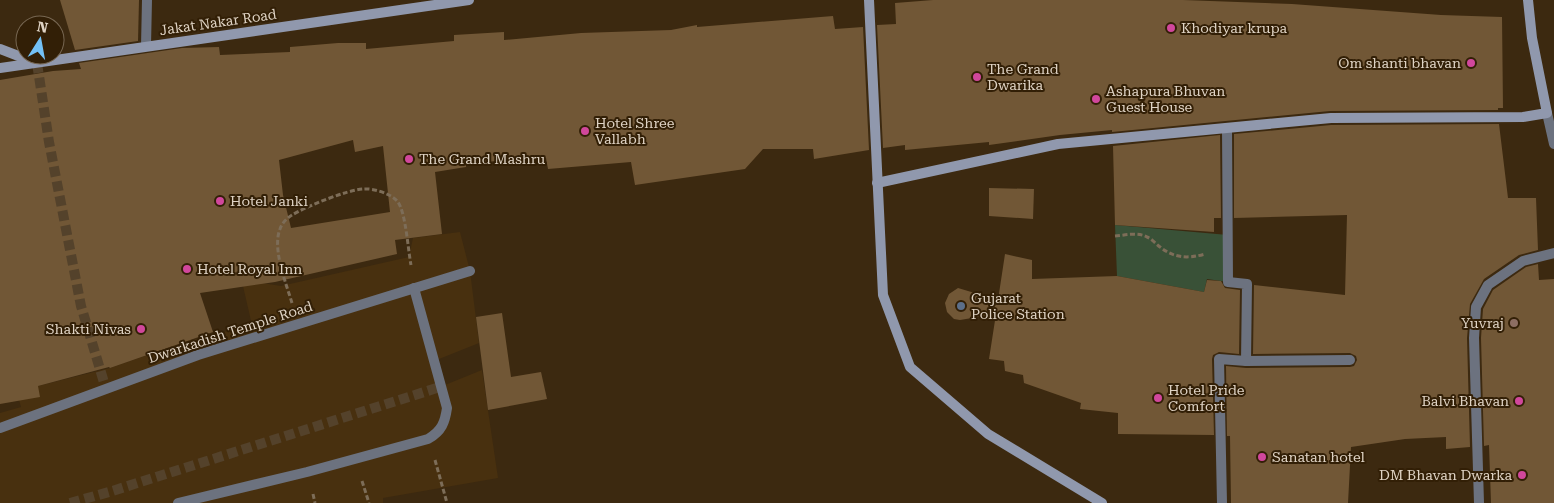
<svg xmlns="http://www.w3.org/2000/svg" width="1554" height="503" font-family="'Roboto Serif',serif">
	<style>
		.built { fill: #48300f }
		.green { fill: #395137 }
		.building { fill: #715736; fill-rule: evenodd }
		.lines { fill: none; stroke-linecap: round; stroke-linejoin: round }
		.pedestrian-tunnel { stroke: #54422b; stroke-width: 10; stroke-dasharray: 10 5; stroke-linecap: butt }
		.path { stroke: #7d6d58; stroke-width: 3; stroke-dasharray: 5 2.5; stroke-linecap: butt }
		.service { stroke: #6c727f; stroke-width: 10 }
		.pedestrian { stroke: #6c727f; stroke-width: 10 }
		.minor { stroke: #6c727f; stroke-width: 10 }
		.tertiary { stroke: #6c727f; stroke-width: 10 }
		.secondary { stroke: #9098ad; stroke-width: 10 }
		.hotel-dot { fill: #d1479c; stroke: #321f06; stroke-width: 2 }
		.service-dot { fill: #5c6f8a; stroke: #321f06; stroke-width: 2 }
		.education-dot { fill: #8d6e63; stroke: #321f06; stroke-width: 2 }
		.labels { text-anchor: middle; stroke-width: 4; stroke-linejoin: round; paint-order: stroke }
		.street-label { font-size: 14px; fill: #dfd3c4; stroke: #321f06 }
		.poi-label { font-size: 14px; fill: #dfd3c4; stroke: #321f06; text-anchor: start }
	</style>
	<rect width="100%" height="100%" fill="#3c2910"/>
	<polygon class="built" points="460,232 470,271 479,343 434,361 440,387 482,370 498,478 383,498 383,503 0,503 0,413 21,407 19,400 38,386 110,368 188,341 252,325 243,286 262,283 281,286 409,257 413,238"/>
	<polygon class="green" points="1115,225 1228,235 1228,282 1207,279 1204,292 1117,276"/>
	<g class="building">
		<polygon points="60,0 139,0 138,41 75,50"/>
		<polygon points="933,0 1183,0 1292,4 1441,15 1502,17 1503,108 1498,108 1498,110 1330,111 1112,132 1112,130 1060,135 989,145 989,142 905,150 905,145 883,148 877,25 896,24 895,3"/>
		<path d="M 833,16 L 835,29 L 863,27 L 869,150 L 814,159 L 813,149 L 763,149 L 745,169 L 635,185 L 631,162 L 548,169 L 546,158 L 466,163 L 466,167 L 435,172 L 442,234 L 395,240 L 397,254 L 275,282 L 200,293 L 213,332 L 110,368 L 109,367 L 38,386 L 40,397 L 0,404 L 0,80 L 53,71 L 81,69 L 79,63 L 182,48 L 219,47 L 220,55 L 290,52 L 290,47 L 338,43 L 366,43 L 366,49 L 454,41 L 454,35 L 504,32 L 504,40 L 581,33 L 671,30 L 697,25 L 697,27 ZM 353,140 L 355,152 L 383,146 L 390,212 L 291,228 L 283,195 L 279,160 Z"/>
		<polygon points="1499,124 1508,198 1536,198 1538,250 1519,255 1484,279 1470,304 1467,338 1470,447 1446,449 1446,437 1405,439 1351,447 1348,503 1231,503 1230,436 1227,436 1226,366 1246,368 1350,367 1354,366 1357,360 1356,356 1350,353 1253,354 1254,285 1345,295 1347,215 1234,218 1234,134 1331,125"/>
		<polygon points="1220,135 1221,218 1214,218 1214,232 1115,225 1113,146"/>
		<polygon points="989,188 1034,189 1033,219 989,216"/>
		<polygon points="1005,254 1032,260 1032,279 1117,276 1204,292 1207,280 1221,281 1225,288 1240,290 1239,354 1219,352 1213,355 1212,359 1214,435 1118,434 1118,413 1080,409 1081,403 1024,383 1023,375 1005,371 1004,361 989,359 996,314 960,320 954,319 947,312 945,303 949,294 958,288 998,300"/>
		<polygon points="1538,264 1539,280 1554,279 1554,503 1491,503 1489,445 1484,446 1481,338 1483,309 1493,290 1526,267"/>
		<polygon points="502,313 511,377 541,372 547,399 488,410 476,317"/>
	</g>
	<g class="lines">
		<g class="pedestrian-tunnel">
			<polyline points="37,63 49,142 81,306 106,389"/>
			<polyline points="70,503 109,492 440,387"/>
		</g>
		<g class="path">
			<path d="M 1115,236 C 1126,235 1138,232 1147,237 C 1152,239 1156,244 1160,247 C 1174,258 1187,259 1205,254"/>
			<path d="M 292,303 C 286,283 272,249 280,229 C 282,223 287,218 292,215 C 307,206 347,190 363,189 C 374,188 392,194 398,202 C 406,214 408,250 411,265"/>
			<polyline points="435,460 447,503"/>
			<polyline points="362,481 369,503"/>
			<polyline points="313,494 315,503"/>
		</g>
		<g class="service">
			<polyline points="1227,128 1228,282 1247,284 1246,361 1350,360"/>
			<polyline points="1222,503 1219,359 1246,361"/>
		</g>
		<g class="pedestrian">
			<polyline points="0,428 198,355 470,271"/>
			<path d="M 178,503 L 307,472 L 428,439 C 442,431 445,422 447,408 L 414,288"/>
		</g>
		<g class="minor">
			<polyline points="146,46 147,0"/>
			<polyline points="1479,503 1474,338 1476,307 1488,285 1523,261 1554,253"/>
		</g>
		<polyline class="tertiary" points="1547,113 1554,144"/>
		<g class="secondary">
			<polyline points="869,0 883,295 910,367 988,434 1102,503"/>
			<polyline points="0,49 34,62"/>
			<polyline points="0,68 469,0"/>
			<polyline points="877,183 1058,144 1331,118 1523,117 1547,113 1532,38 1528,0"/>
		</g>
	</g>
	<g class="hotel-dot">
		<circle cx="1171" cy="28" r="5"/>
		<circle cx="1471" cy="63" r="5"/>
		<circle cx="977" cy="77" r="5"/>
		<circle cx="1096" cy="99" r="5"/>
		<circle cx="585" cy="131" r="5"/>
		<circle cx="409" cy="159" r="5"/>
		<circle cx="220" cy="201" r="5"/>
		<circle cx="187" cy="269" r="5"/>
		<circle cx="141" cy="329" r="5"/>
		<circle cx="1158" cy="398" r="5"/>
		<circle cx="1519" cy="401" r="5"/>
		<circle cx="1262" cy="457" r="5"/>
		<circle cx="1522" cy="475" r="5"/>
	</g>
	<circle class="service-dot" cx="961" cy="306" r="5"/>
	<circle class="education-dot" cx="1514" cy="323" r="5"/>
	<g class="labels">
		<g class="street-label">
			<text transform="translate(218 22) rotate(-8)" y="5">Jakat Nakar Road</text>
			<text transform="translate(230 332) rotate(-18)" y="5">Dwarkadish Temple Road</text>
		</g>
		<g class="poi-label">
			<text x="1181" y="33">Khodiyar krupa</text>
			<text x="1461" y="68" text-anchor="end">Om shanti bhavan</text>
			<text x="987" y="74">The Grand<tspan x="987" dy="16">Dwarika</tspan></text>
			<text x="1106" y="96">Ashapura Bhuvan<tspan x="1106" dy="16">Guest House</tspan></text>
			<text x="595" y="128">Hotel Shree<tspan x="595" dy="16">Vallabh</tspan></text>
			<text x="419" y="164">The Grand Mashru</text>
			<text x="230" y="206">Hotel Janki</text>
			<text x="197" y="274">Hotel Royal Inn</text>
			<text x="971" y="303">Gujarat<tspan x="971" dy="16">Police Station</tspan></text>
			<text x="1504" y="328" text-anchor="end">Yuvraj</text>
			<text x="131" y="334" text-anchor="end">Shakti Nivas</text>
			<text x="1168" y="395">Hotel Pride<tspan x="1168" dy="16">Comfort</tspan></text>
			<text x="1509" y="406" text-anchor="end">Balvi Bhavan</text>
			<text x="1272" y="462">Sanatan hotel</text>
			<text x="1512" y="480" text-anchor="end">DM Bhavan Dwarka</text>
		</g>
	</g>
	<g transform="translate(40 40) rotate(11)"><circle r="24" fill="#321f06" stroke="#776752"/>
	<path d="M0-4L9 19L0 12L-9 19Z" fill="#73c1f6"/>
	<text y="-8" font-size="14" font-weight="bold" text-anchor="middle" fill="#dfd3c4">N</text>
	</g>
</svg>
